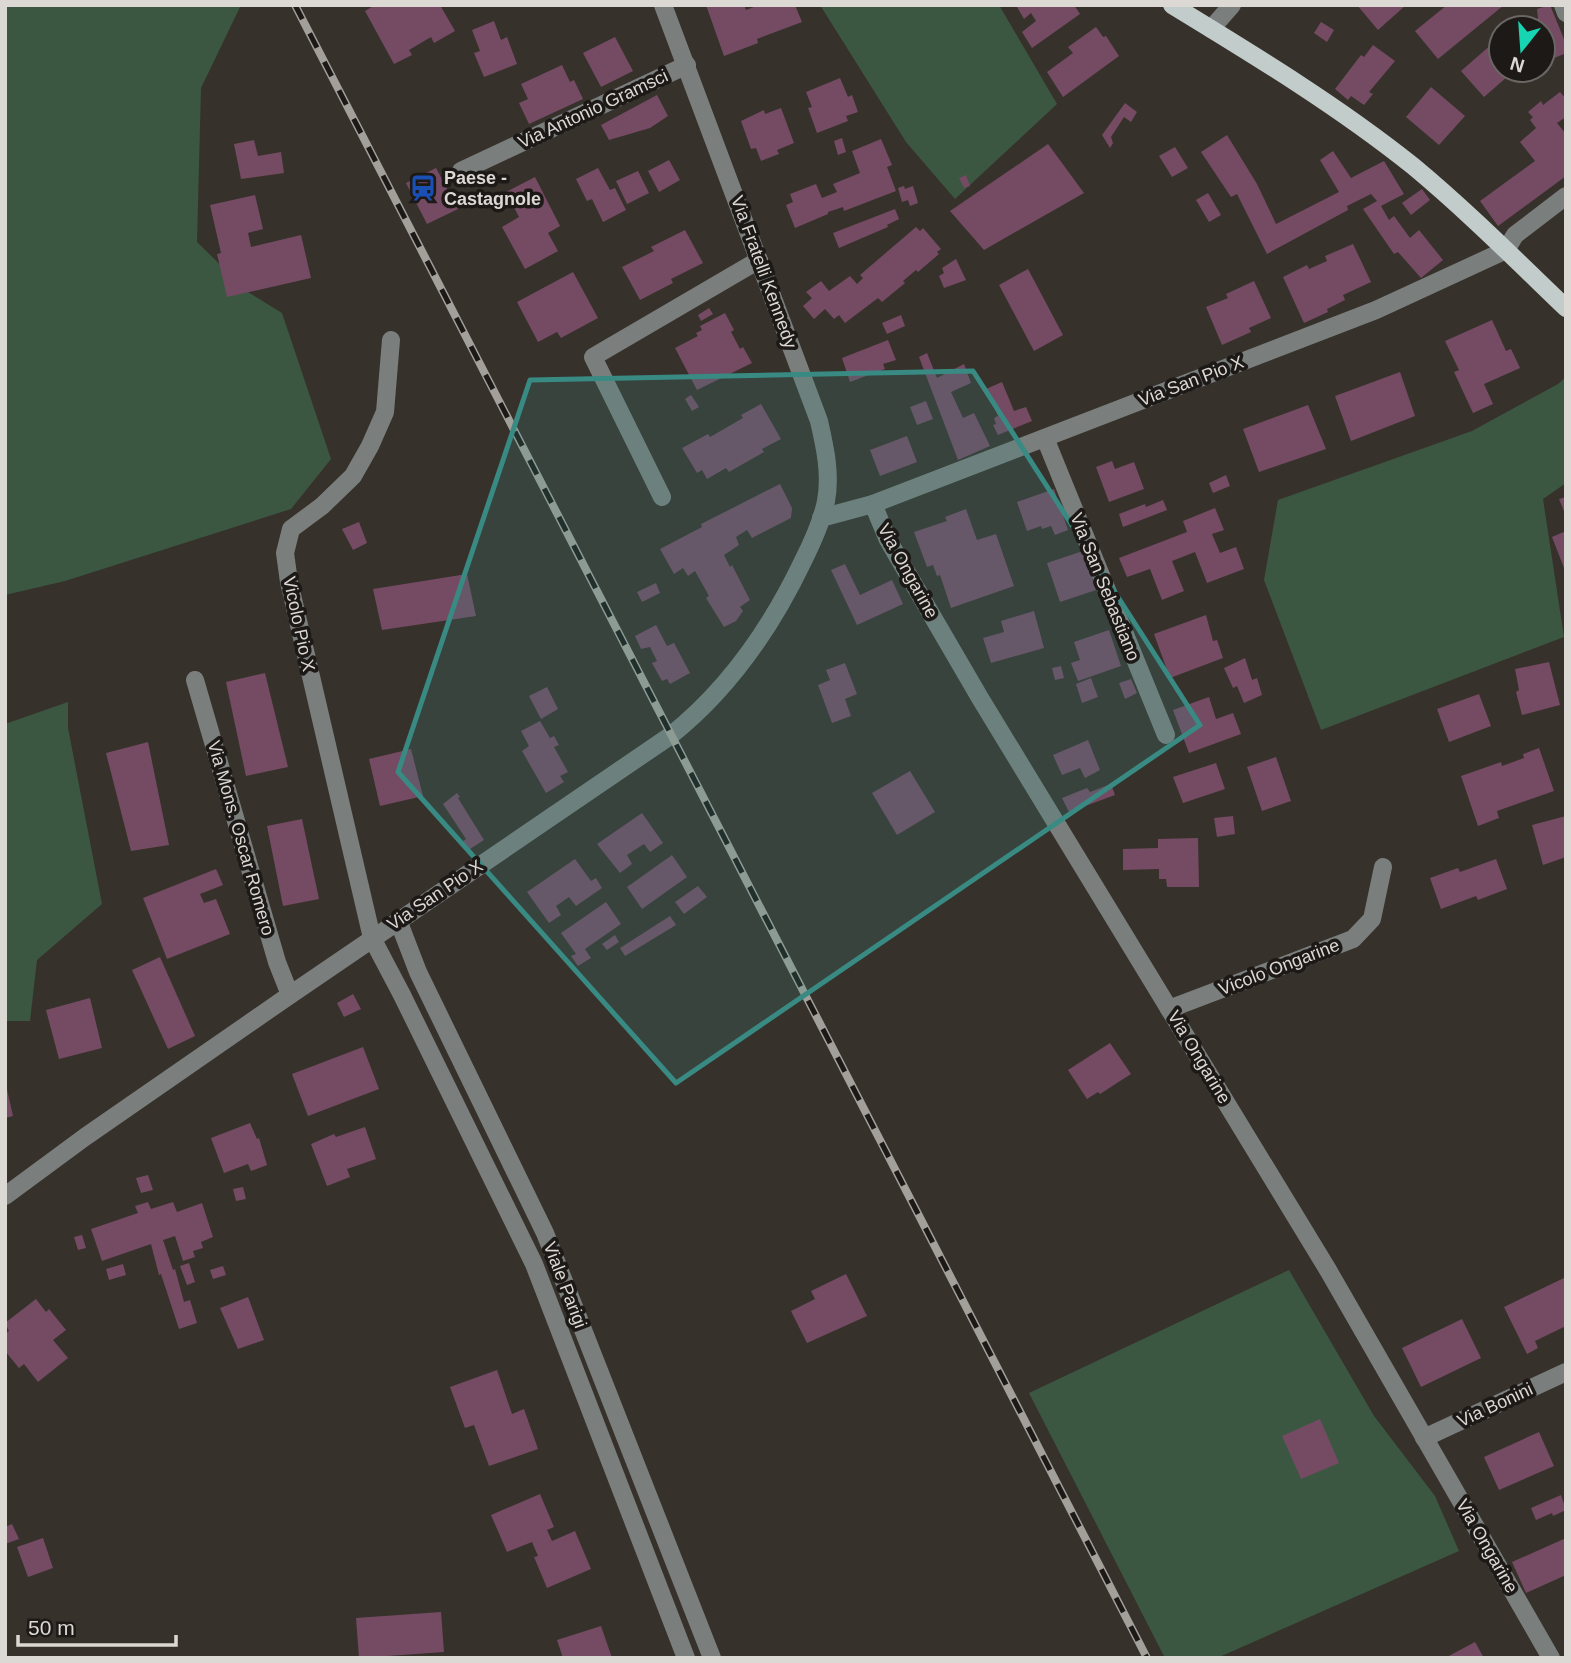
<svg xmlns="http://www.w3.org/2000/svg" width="1571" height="1663" font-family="Helvetica,sans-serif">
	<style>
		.green { fill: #3b5741 }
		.building { fill: #744b63 }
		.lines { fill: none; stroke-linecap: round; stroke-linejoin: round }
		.minor { stroke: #7a7f7e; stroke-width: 18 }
		.major { stroke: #c2ccca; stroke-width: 18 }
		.rail-casing { stroke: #a39f9a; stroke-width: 8 }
		.rail { stroke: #1c1917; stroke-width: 5; stroke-dasharray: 16; stroke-linecap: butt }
		.marked { fill: #388a83; fill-opacity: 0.2; stroke: #388a83; stroke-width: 5; stroke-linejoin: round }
		.labels { text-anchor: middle; stroke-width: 7; stroke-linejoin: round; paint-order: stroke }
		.street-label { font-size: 18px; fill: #dcd9d5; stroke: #1c1917 }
		.poi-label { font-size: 18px; font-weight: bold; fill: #dcd9d5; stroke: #1c1917; text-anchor: start }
	</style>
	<rect width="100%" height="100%" fill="#37312b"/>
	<g class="green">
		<polygon points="5,5 241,5 201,88 197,242 248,292 282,313 331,459 291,509 65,581 5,595"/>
		<polygon points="820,5 999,5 1057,104 955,199 906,142"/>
		<polygon points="1566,377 1566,483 1543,499 1564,637 1321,730 1264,580 1278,500 1472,431 1558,384"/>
		<polygon points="68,702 68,728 102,904 37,960 30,1021 5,1021 5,724"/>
		<polygon points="1289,1270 1374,1416 1435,1496 1459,1551 1217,1658 1165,1658 1029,1393"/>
	</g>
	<g class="building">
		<polygon points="375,5 440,5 455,31 434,43 431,37 409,50 412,55 394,64 365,11"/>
		<polygon points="706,5 744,5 746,10 759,5 795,5 802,22 757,39 758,43 724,56"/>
		<polygon points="1019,5 1074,5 1080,14 1032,48 1022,32 1036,21 1031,13 1024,19 1017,7"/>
		<polygon points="1357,5 1406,5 1378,30"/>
		<polygon points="1447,5 1504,5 1438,59 1415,31"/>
		<polygon points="1550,5 1566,44 1566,53 1550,60 1543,44 1543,28 1539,28 1537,9"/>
		<polygon points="494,21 501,40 507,37 517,64 484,77 474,53 480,51 472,30"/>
		<polygon points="1321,22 1334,30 1327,42 1314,33"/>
		<polygon points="1096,27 1103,37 1106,36 1119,56 1063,97 1047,72 1073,53 1068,47"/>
		<polygon points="1501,36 1501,70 1515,70 1484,97 1461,71"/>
		<polygon points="615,37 633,71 601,87 583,53"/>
		<polygon points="1373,45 1395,61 1369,92 1373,94 1364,105 1351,96 1348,100 1335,89 1361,55 1364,57"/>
		<polygon points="562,65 570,82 574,80 583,99 529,124 519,103 528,99 521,84"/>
		<polygon points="840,78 848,97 852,95 858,112 846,116 848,121 817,133 808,108 812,107 806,92"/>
		<polygon points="1431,87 1465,116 1439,145 1406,117"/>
		<polygon points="1560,92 1566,99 1566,117 1557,123 1566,134 1566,176 1498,226 1480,201 1535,161 1520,142 1536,128 1530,120 1533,117 1528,112 1541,101 1543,105"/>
		<polygon points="657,95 668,116 650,128 609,140 601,125"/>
		<polygon points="1125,103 1137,112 1131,122 1124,117 1111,137 1113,143 1110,148 1102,135"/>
		<polygon points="781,108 794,143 777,150 779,154 761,161 756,148 751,149 741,121 764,110 765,114"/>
		<polygon points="1227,135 1257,184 1276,224 1339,192 1320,160 1333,151 1351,178 1384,161 1404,194 1381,206 1389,220 1394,216 1410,238 1419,230 1443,260 1421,278 1398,252 1394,254 1363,209 1377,201 1371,194 1347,206 1348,210 1267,254 1237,194 1231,197 1201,152"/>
		<polygon points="842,138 846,152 838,155 834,141"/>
		<polygon points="881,139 892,165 887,167 896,191 844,211 843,207 828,212 828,214 795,228 786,205 793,202 790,194 816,184 822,198 837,192 833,184 860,173 852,151"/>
		<polygon points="254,140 258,156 281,152 284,173 241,179 234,144"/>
		<polygon points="1048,144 1084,193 984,250 950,211"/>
		<polygon points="1175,147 1188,168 1172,177 1159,156"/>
		<polygon points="669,160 680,180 659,192 648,171"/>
		<polygon points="436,168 458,209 427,224 406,183"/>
		<polygon points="598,168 610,190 615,188 626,210 603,222 592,199 587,201 576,179"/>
		<polygon points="638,171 649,193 627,204 616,181"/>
		<polygon points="966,175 970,186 964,188 959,178"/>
		<polygon points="535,177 560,226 548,233 558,251 525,269 502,227 519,217 506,192"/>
		<polygon points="904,186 905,189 913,186 918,203 910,206 908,200 902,202 898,188"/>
		<polygon points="1422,189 1430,200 1411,215 1402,203"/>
		<polygon points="1208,193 1221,215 1209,222 1196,200"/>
		<polygon points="255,195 263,229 248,233 251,247 301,235 311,278 227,297 217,254 221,253 210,205"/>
		<polygon points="895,209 899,219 887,225 888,227 839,248 833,233"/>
		<polygon points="916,227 920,231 923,228 941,249 937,252 939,254 918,272 916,270 903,281 905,283 882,302 878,298 845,323 839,315 834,319 825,309 814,319 803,306 812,298 806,292 821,281 829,291 850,276 857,284 863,278 860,275"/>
		<polygon points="685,230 703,263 671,279 673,283 640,300 622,267 654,251 651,247"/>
		<polygon points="1353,244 1371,282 1343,295 1345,300 1327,309 1328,312 1304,323 1283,277 1307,265 1309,269 1327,261 1325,256"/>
		<polygon points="956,259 966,280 944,288 939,276 944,273 942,268"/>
		<polygon points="1028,269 1063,335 1034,351 999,285"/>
		<polygon points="573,272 598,318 561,338 557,332 538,342 517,302"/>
		<polygon points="1254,281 1271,318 1249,328 1251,332 1222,345 1206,307 1228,298 1226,294"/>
		<polygon points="709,308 713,314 701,321 698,315"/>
		<polygon points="725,313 734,330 731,332 740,349 743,347 752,363 697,390 675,348 698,336 696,333 702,330 700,326"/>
		<polygon points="901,315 905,326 887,334 882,323"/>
		<polygon points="1492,320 1506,351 1511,349 1520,368 1484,384 1493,404 1473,413 1454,372 1459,370 1445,341"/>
		<polygon points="888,340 896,360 883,364 885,369 850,382 842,358"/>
		<polygon points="927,353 937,378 964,364 971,383 951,392 963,418 974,413 990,446 958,460 919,357"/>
		<polygon points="1400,372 1415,416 1351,441 1335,396"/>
		<polygon points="1002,382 1014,411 1026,407 1032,421 998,435 993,425 996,424 994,418 998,416 986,389"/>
		<polygon points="691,395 699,407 692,411 685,399"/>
		<polygon points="926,401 933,419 917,425 910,407"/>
		<polygon points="761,404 781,439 762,449 764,452 729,472 726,468 707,479 702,470 697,473 682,448 708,434 710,437 743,418 741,415"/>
		<polygon points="1308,405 1326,449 1259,472 1243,429"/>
		<polygon points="907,436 917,462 880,476 870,450"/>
		<polygon points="1112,461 1115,469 1134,462 1144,489 1109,502 1096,467"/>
		<polygon points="1226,475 1230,486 1213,493 1209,483"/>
		<polygon points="780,484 792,508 791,518 752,538 747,530 736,537 739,545 724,555 730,567 732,565 750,600 740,607 743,611 736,621 724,627 706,598 709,596 695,571 688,576 683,568 674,574 660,549 702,527 701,524"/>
		<polygon points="1054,489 1068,530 1055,535 1051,526 1042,529 1041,526 1027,531 1017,502"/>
		<polygon points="1566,497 1566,516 1559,499"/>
		<polygon points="1163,500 1167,510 1123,527 1119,514 1145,504 1146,507"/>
		<polygon points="1215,508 1224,530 1212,534 1220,553 1236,547 1244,569 1207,583 1195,552 1172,561 1184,591 1162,600 1150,569 1127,577 1119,558 1187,532 1183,521"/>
		<polygon points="966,509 977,540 996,534 1014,586 951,608 940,575 937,576 933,565 927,567 914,532 947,521 945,517"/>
		<polygon points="359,522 367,543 353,550 342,529"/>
		<polygon points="1566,531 1566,567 1564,568 1552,537"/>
		<polygon points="1083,551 1096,590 1060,602 1047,563"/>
		<polygon points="845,564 860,595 892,580 903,604 857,625 831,570"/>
		<polygon points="467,574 476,616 382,630 373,589"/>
		<polygon points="656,583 660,593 642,602 637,592"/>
		<polygon points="1034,611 1044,648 991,663 983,638 1004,632 1001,621"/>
		<polygon points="1206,615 1213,641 1217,640 1223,658 1170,678 1154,634"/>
		<polygon points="656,625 667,646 674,643 690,673 670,684 667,679 662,681 652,663 657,661 650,647 641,649 635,636"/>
		<polygon points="1109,630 1121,666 1078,681 1071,663 1080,660 1074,642"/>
		<polygon points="1245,658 1252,680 1257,678 1262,695 1244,703 1237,686 1233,688 1224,668"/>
		<polygon points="1549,662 1560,705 1522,715 1516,692 1519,690 1515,669"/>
		<polygon points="845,663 857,694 845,699 851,716 832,723 818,685 830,680 826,670"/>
		<polygon points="1061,666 1064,678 1055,680 1052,668"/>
		<polygon points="265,673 288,767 246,776 226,682"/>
		<polygon points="1091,678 1098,697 1082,703 1076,684"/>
		<polygon points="1131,679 1137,693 1125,699 1119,683"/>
		<polygon points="547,687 558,709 541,719 529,696"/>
		<polygon points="1479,694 1491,726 1449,742 1437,709"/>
		<polygon points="1209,697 1216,719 1233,713 1241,734 1189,753 1173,710"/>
		<polygon points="540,721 550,738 554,736 559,745 554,747 568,772 560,776 564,782 546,793 522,751 529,746 521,731"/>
		<polygon points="1088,740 1100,770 1085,778 1080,768 1062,775 1053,755"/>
		<polygon points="148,742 169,845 131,851 106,753"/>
		<polygon points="1539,748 1554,791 1497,811 1499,818 1478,826 1461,776 1501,762 1502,766 1524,758 1523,754"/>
		<polygon points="411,749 423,796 380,806 369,759"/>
		<polygon points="1276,757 1291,801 1262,811 1247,767"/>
		<polygon points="1216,763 1225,789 1183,803 1173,777"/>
		<polygon points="910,771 935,812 897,835 872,793"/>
		<polygon points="1111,784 1115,795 1069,812 1062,798 1087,788 1090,792"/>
		<polygon points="457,793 460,797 458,798 484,840 467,851 462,842 466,839 443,804"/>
		<polygon points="642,813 663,843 650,852 644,844 627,855 632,864 620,873 597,844"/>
		<polygon points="1233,816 1235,834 1217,837 1214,818"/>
		<polygon points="1566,816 1566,857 1543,865 1532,825"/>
		<polygon points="302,819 319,899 283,906 267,826"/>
		<polygon points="1198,838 1199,887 1167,887 1166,879 1159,879 1159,869 1123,870 1123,849 1158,848 1158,839"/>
		<polygon points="672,855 687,877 642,909 627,887"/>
		<polygon points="575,859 591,881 596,878 602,888 576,906 569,897 556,906 561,915 549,923 527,892"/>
		<polygon points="1496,859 1507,889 1478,900 1476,896 1441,909 1430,878 1458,868 1460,872"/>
		<polygon points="216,869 223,885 200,894 204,903 216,899 230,934 167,959 143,898"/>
		<polygon points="698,886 707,897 684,914 675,902"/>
		<polygon points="606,902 621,924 585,949 591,958 578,966 571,956 576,954 561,933"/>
		<polygon points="670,916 676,925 625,956 620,948"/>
		<polygon points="615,935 619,942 607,950 602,944"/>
		<polygon points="160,957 195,1036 168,1049 132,970"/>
		<polygon points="353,994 361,1009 344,1017 337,1003"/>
		<polygon points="90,998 102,1048 59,1059 46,1010"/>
		<polygon points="1110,1043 1131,1074 1100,1094 1098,1092 1087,1099 1068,1070"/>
		<polygon points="363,1047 379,1089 308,1116 292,1074"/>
		<polygon points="6,1085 13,1116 5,1118 5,1086"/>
		<polygon points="250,1123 257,1139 259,1138 267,1165 251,1171 248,1164 224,1173 211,1138"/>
		<polygon points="365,1127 376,1159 347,1169 350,1177 327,1186 311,1144 334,1134 336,1137"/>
		<polygon points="148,1175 153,1190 141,1193 136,1178"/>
		<polygon points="243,1187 246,1199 236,1201 233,1189"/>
		<polygon points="148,1202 151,1209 173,1202 177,1212 202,1203 213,1237 201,1242 203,1248 193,1251 195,1257 183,1261 175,1236 163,1240 173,1270 175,1269 184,1302 190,1300 197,1323 179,1329 161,1274 159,1275 151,1244 102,1261 91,1229 138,1213 135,1206"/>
		<polygon points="82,1235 86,1248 78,1250 74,1237"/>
		<polygon points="189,1263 195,1282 187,1285 180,1266"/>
		<polygon points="123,1264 126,1275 109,1280 106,1269"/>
		<polygon points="223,1266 226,1275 213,1279 210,1270"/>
		<polygon points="846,1274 867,1316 807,1343 791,1311 815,1299 811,1291"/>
		<polygon points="1566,1277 1566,1326 1535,1341 1538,1348 1527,1354 1504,1307"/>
		<polygon points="248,1297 264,1340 238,1349 220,1308"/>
		<polygon points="36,1299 46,1312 49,1309 66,1330 53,1340 68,1358 38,1382 24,1364 19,1368 5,1351 7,1342 5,1334 9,1331 5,1323"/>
		<polygon points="1462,1319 1481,1358 1421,1387 1402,1348"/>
		<polygon points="497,1370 512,1414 524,1409 538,1449 489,1466 474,1425 465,1428 450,1387"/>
		<polygon points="1320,1419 1339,1463 1301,1479 1282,1436"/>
		<polygon points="1539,1432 1554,1466 1499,1490 1484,1457"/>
		<polygon points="540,1494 554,1527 547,1530 552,1541 575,1531 591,1569 547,1588 534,1557 538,1556 532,1542 507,1552 491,1515"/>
		<polygon points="1561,1495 1566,1510 1553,1516 1552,1513 1536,1520 1531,1508"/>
		<polygon points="12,1524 19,1539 5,1544 5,1527"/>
		<polygon points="43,1538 53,1568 28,1577 17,1547"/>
		<polygon points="1566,1538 1566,1575 1526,1593 1512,1562"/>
		<polygon points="441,1612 444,1652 359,1658 356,1618"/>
		<polygon points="601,1626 612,1658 563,1658 557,1640"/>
		<polygon points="1475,1642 1484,1658 1445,1658"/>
	</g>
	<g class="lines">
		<g class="minor">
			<polyline points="1563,5 1566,13"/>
			<polyline points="1211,29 1232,5"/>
			<polyline points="461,171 687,65"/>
			<polyline points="391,340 385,412 370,446 353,476 322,506 291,529 285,553 289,582 372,938 402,995 534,1264 686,1658"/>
			<polyline points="1045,438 1166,735"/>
			<polyline points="662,497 593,357 759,260"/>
			<polyline points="873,504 1376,310 1506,250 1515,235 1566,196"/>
			<polyline points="821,518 873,504 888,540 980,698 1328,1270 1551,1658"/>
			<polyline points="195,680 277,962 290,995"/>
			<polyline points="398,920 418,972 545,1233 712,1658"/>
			<polyline points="1169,1009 1353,939 1372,919 1383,867"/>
			<path d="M 5,1196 L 85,1137 L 290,995 L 670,736 C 728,690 771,628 803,561 C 812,543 822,522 826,501 C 831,474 825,447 819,421 L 663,5"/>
			<polyline points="1424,1438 1566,1372"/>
		</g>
		<path class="major" d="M 1172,5 C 1254,55 1338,106 1413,166 C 1466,210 1516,260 1566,308"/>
		<g class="rail-casing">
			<polyline id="rail" points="295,5 1147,1658"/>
		</g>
		<use href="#rail" class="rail"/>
	</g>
	<path class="marked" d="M 973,371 L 1200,725 L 676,1083 L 398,772 L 530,380 Z"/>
	<defs>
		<g id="station-bare" transform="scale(2.1)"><path d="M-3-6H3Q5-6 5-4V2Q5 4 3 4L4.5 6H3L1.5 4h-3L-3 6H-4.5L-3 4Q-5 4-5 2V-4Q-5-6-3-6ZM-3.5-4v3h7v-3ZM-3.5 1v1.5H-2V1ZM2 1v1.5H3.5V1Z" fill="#1a4fb4" stroke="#1c1917" stroke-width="2.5" paint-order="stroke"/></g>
	</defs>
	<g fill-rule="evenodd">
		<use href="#station-bare" x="423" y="188"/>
	</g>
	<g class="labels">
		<g class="street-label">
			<text transform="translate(593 109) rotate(-25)" y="6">Via Antonio Gramsci</text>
			<text transform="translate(764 272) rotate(70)" y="6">Via Fratelli Kennedy</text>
			<text transform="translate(1191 381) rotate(-21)" y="6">Via San Pio X</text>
			<text transform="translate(908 571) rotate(61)" y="6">Via Ongarine</text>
			<text transform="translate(1105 587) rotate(68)" y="6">Via San Sebastiano</text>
			<text transform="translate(299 624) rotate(78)" y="6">Vicolo Pio X</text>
			<text transform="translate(241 838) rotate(74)" y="6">Via Mons. Oscar Romero</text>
			<text transform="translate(435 895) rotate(-34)" y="6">Via San Pio X</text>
			<text transform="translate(1279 967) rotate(-21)" y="6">Vicolo Ongarine</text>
			<text transform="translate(1199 1057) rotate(59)" y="6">Via Ongarine</text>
			<text transform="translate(565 1285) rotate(69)" y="6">Viale Parigi</text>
			<text transform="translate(1495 1405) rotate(-25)" y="6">Via Bonini</text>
			<text transform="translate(1487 1546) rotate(60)" y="6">Via Ongarine</text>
		</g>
		<g class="poi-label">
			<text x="444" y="184">Paese -<tspan x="444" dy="21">Castagnole</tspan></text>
		</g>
	</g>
	<rect width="1571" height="1663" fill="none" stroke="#dcd9d5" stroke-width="14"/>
	<g transform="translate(1522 49) rotate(197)"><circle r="33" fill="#1c1917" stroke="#696663" stroke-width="2"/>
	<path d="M0-5L12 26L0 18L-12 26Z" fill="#17d5b2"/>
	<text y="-10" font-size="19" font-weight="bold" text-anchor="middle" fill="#dcd9d5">N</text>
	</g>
	<path d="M18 1635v10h158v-10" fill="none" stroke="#dcd9d5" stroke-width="3.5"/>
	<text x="28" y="1635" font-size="21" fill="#dcd9d5" stroke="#1c1917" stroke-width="5" paint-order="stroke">50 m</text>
</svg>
